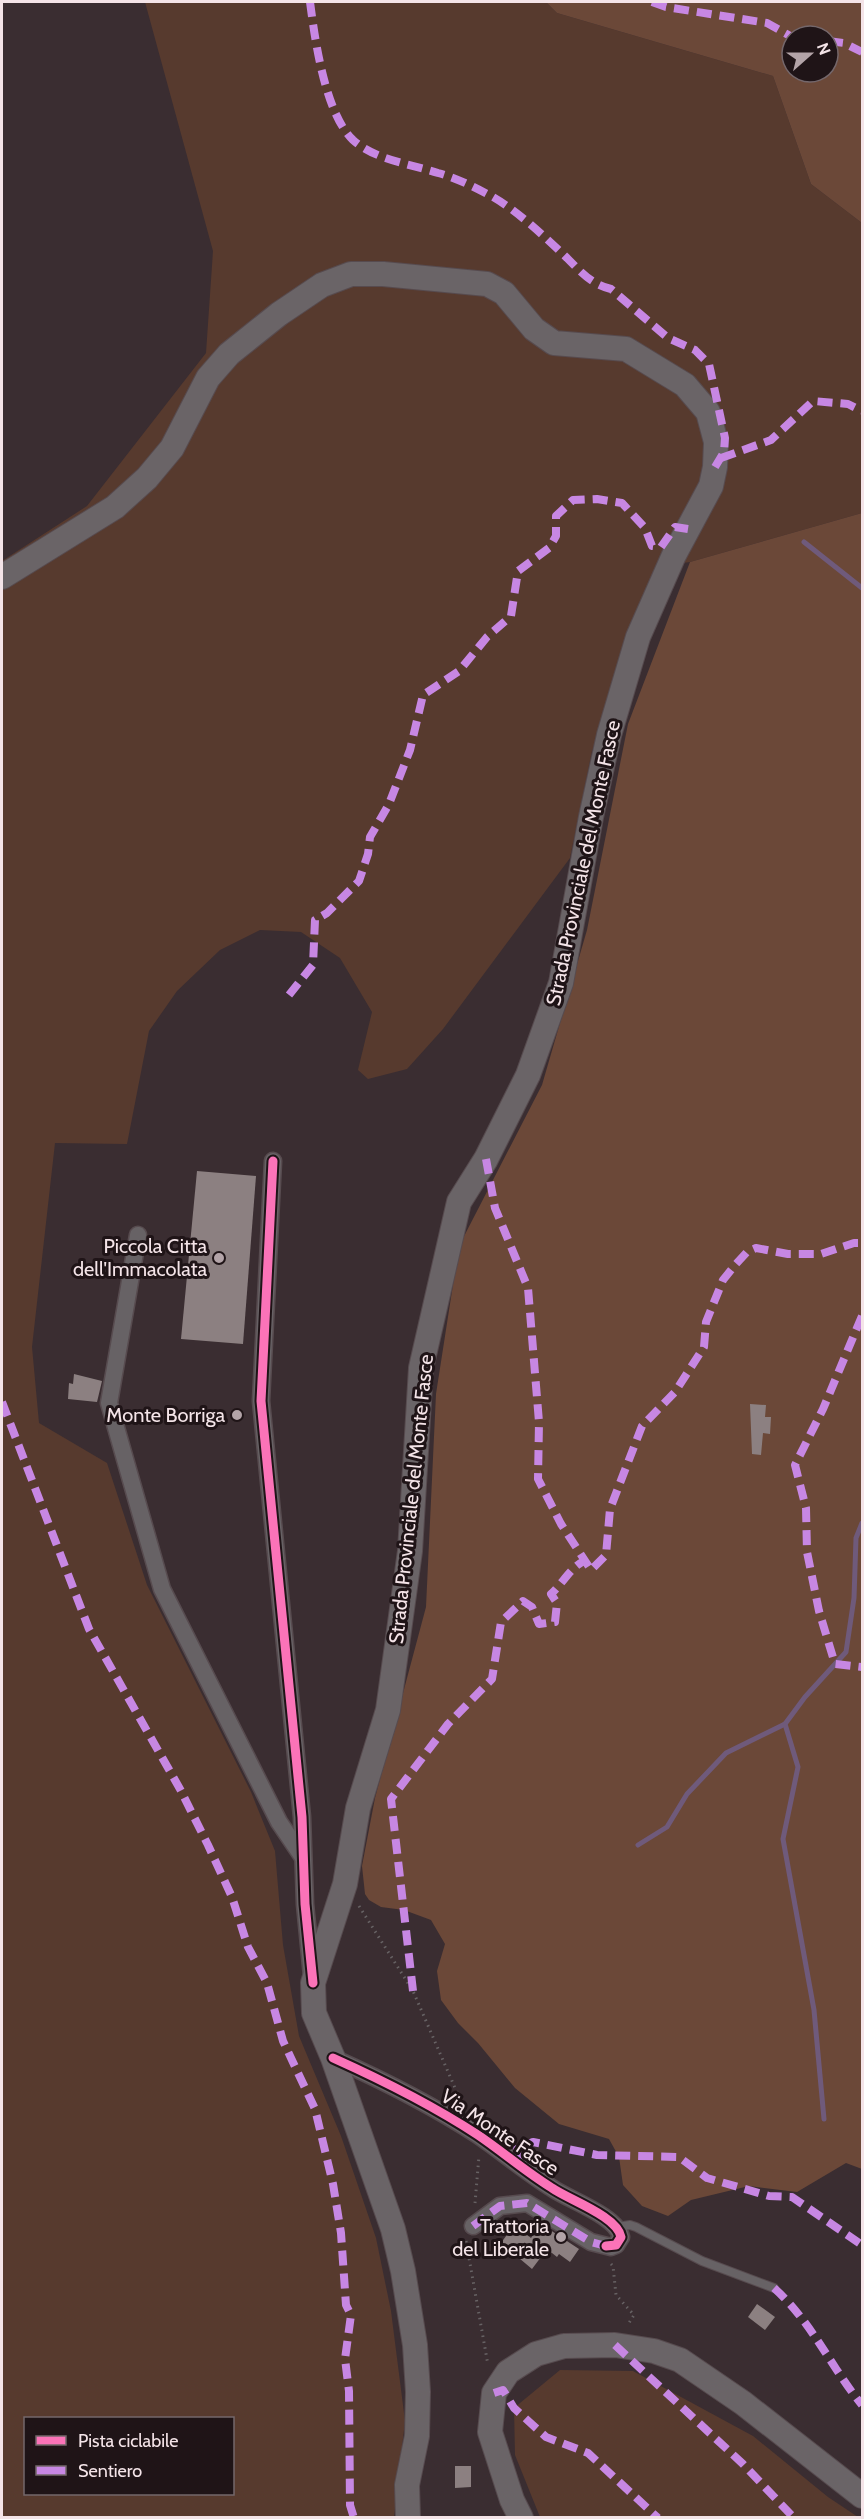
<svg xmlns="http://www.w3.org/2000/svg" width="864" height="2519" font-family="Cabin,sans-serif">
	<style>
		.green { fill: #573a2e; fill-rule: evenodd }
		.forest { fill: #6b4838; fill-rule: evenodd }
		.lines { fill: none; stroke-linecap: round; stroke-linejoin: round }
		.stream { stroke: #6f5a7b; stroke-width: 5 }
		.building { fill: #8c8081 }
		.lane-casing { stroke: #574b4f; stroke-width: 10 }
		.street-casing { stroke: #574b4f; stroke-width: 19 }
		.secondary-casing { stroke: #574b4f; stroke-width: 26 }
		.path { stroke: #676264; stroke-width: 3; stroke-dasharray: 1.5 4.5; stroke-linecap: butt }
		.lane { stroke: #676265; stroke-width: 8 }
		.street { stroke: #676265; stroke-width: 16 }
		.secondary { stroke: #6a6467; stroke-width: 24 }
		.quiet { stroke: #c787e3; stroke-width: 8; stroke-dasharray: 15 8; stroke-linecap: butt }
		.cycleway-casing { stroke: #1f1417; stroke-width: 13 }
		.cycleway { stroke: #fb73b8; stroke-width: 9 }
		.poi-dot { fill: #b3a4a8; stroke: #1f1417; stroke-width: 2 }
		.labels { text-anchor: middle; stroke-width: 6; stroke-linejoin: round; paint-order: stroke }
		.street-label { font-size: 20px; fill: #f4e4e8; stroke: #1f1417 }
		.poi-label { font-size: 20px; fill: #f4e4e8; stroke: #1f1417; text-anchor: end }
	</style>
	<rect width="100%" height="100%" fill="#3a2d31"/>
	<g class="green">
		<path d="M 145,2 L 546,2 L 557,13 L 773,76 L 811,184 L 862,223 L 862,513 L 690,562 L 656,567 L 592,751 L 570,858 L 443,1029 L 407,1069 L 368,1079 L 358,1070 L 372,1012 L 340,958 L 301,932 L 260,930 L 220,950 L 177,991 L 149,1031 L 127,1144 L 55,1143 L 32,1347 L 39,1423 L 107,1463 L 147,1585 L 251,1792 L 275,1851 L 283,1945 L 299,2036 L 341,2136 L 376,2238 L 391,2311 L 405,2421 L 394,2517 L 2,2518 L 2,561 L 87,506 L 206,353 L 213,251 ZM 26,2418 L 232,2418 L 232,2494 L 26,2494 Z"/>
		<polygon points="560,2370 633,2371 753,2436 828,2497 858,2517 540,2517 515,2455 514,2408"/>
	</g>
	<g class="forest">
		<path d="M 546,2 L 862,2 L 862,223 L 811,184 L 773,76 L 557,13 ZM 792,36 L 828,36 L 828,72 L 792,72 Z"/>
		<polygon points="862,513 862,2169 846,2163 797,2192 749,2186 691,2200 668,2216 642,2206 623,2185 619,2157 609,2139 559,2124 515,2088 478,2043 458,2023 441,2000 437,1971 445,1944 431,1920 404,1910 381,1907 369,1900 365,1894 362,1866 375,1798 426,1607 436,1394 459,1246 542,1085 587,930 628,724 690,562"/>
	</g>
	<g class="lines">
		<g class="stream">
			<polyline points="804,542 862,588"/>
			<polyline points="785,1724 798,1767 783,1839 814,2010 824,2119"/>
			<polyline points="638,1845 667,1827 687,1794 726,1753 785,1724 805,1697 846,1652 854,1598 856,1538 862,1523"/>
		</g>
	</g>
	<g class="building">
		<polygon points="197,1171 256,1176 243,1344 181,1339"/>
		<polygon points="74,1374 102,1381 97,1402 68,1399 69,1383 73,1384"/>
		<polygon points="750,1404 766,1405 765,1417 771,1417 770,1434 763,1433 761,1455 752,1454"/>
		<polygon points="541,2224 579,2249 570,2262 559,2254 557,2257 547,2249 532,2269 501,2243 514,2225 531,2238"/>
		<polygon points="757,2304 775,2317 765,2330 748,2317"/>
		<polygon points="455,2466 471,2466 471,2487 455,2488"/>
	</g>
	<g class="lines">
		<g class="lane-casing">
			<polyline id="lane" points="617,2227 630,2225 636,2227 702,2261 774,2288"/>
		</g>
		<g class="street-casing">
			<g id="street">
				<polyline points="273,1161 261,1401 302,1817 305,1904 312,1976"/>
				<polyline points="138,1235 109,1403 162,1589 279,1822 302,1856"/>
				<path d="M 333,2058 C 382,2080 432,2105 478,2135 C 503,2152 526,2172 552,2188 C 569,2200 617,2216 621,2237 L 616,2245 L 611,2247 L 591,2242 L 527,2203 L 500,2206 L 473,2226"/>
			</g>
		</g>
		<g class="secondary-casing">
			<g id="secondary">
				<polyline points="2,577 115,507 147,478 172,448 208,378 229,354 279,314 322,285 351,274 383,274 487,284 504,293 534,329 554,343 626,349 685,385 708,412 716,442 715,467 711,486 674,555 638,637 609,735 591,817 561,983 528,1075 486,1159 459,1202 421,1368 410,1551 388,1710 358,1808 345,1884 313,1983 314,2013 333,2058 393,2229 403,2271 415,2345 418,2392 417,2436 407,2485 408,2518"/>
				<polyline points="521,2518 512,2500 490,2432 494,2393 508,2372 536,2354 564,2346 615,2345 654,2351 680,2360 743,2403 862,2496"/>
			</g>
		</g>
		<g class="path">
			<polyline points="359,1906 413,1991 462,2104"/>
			<polyline points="475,2203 479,2156"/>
			<polyline points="466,2241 488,2365"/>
			<polyline points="611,2264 613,2266 616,2295 634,2315 627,2326"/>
		</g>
		<use href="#lane" class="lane"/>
		<use href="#street" class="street"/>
		<use href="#secondary" class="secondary"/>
		<g class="quiet">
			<path d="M 310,2 C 315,40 325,113 353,140 C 375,160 411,164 438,173 C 457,178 476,188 493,197 C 519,212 545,237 567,258 C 581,272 591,284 611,289 L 668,338 L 695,350 L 709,364 L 725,438 L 724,452 L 715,467"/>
			<polyline points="652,2 666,7 767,23 792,37"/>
			<polyline points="828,41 844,43 862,52"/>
			<polyline points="721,458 771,440 813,401 848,404 862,411"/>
			<polyline points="289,995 313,965 315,920 327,913 359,881 368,854 370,837 389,804 410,750 423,695 459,671 487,637 511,616 518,571 549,548 556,536 556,516 573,500 597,499 622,503 645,528 652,546 661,547 675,527 688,529"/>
			<polyline points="486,1159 495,1208 528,1288 539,1422 538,1479 561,1524 591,1570 606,1555 610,1509 642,1426 675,1392 704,1347 706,1322 723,1280 736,1264 747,1252 756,1248 788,1254 821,1254 854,1243 862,1243"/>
			<polyline points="862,1316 823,1409 795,1465 806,1508 807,1552 819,1611 835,1664 862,1667"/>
			<polyline points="2,1402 89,1629 180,1789 208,1845 232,1897 248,1947 267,1983 283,2041 315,2109 333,2184 341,2233 346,2305 351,2315 345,2359 349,2391 350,2505 354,2518"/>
			<path d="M 413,1991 L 391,1799 L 448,1724 L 492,1679 L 501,1622 L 523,1601 L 532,1607 L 539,1624 L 555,1622 L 557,1603 L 551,1594 C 563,1583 570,1568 584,1561"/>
			<polyline points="518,2163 517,2149 533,2142 597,2155 679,2157 707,2178 769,2196 792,2197 862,2245"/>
			<polyline points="473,2226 500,2206 527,2203 591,2242 606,2246"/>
			<path d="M 774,2288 C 811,2321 831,2367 862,2405"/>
			<polyline points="615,2345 743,2464 794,2518"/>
			<polyline points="494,2393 503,2390 514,2408 546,2437 588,2453 658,2518"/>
		</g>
		<g class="cycleway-casing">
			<g id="cycleway">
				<polyline points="273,1161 261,1401 302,1817 305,1904 313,1983"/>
				<path d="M 333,2058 C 382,2080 432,2105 478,2135 C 503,2152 526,2172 552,2188 C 569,2200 617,2216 621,2237 L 616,2245 L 606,2246"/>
			</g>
		</g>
		<use href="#cycleway" class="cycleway"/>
	</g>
	<g class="poi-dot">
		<circle cx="219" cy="1258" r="6"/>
		<circle cx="237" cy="1415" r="6"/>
		<circle cx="561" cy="2237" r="6"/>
	</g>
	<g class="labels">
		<g class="street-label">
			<text transform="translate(583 863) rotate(-78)" y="7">Strada Provinciale del Monte Fasce</text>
			<text transform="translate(411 1499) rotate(-84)" y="7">Strada Provinciale del Monte Fasce</text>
			<text transform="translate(500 2132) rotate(34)" y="7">Via Monte Fasce</text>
		</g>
		<g class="poi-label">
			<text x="207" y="1253">Piccola Citta<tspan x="207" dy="23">dell'Immacolata</tspan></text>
			<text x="225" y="1422">Monte Borriga</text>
			<text x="549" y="2233">Trattoria<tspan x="549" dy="23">del Liberale</tspan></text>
		</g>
	</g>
	<rect width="864" height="2519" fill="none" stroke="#f4e4e8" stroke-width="6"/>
	<rect x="24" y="2417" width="210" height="78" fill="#1f1417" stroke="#74676b" stroke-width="1.5"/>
	<rect x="36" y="2436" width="30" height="9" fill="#fb73b8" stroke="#74676b" stroke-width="1.5"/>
	<text x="78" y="2447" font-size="18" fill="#f4e4e8">Pista ciclabile</text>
	<rect x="36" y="2466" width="30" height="9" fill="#c787e3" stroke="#74676b" stroke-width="1.5"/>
	<text x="78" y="2477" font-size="18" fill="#f4e4e8">Sentiero</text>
	<g transform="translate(810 54) rotate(69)"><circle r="28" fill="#1f1417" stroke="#74676b" stroke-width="1.5"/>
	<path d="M0-4.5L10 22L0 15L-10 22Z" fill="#b3a4a8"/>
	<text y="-9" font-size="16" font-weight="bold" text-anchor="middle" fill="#f4e4e8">N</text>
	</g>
</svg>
